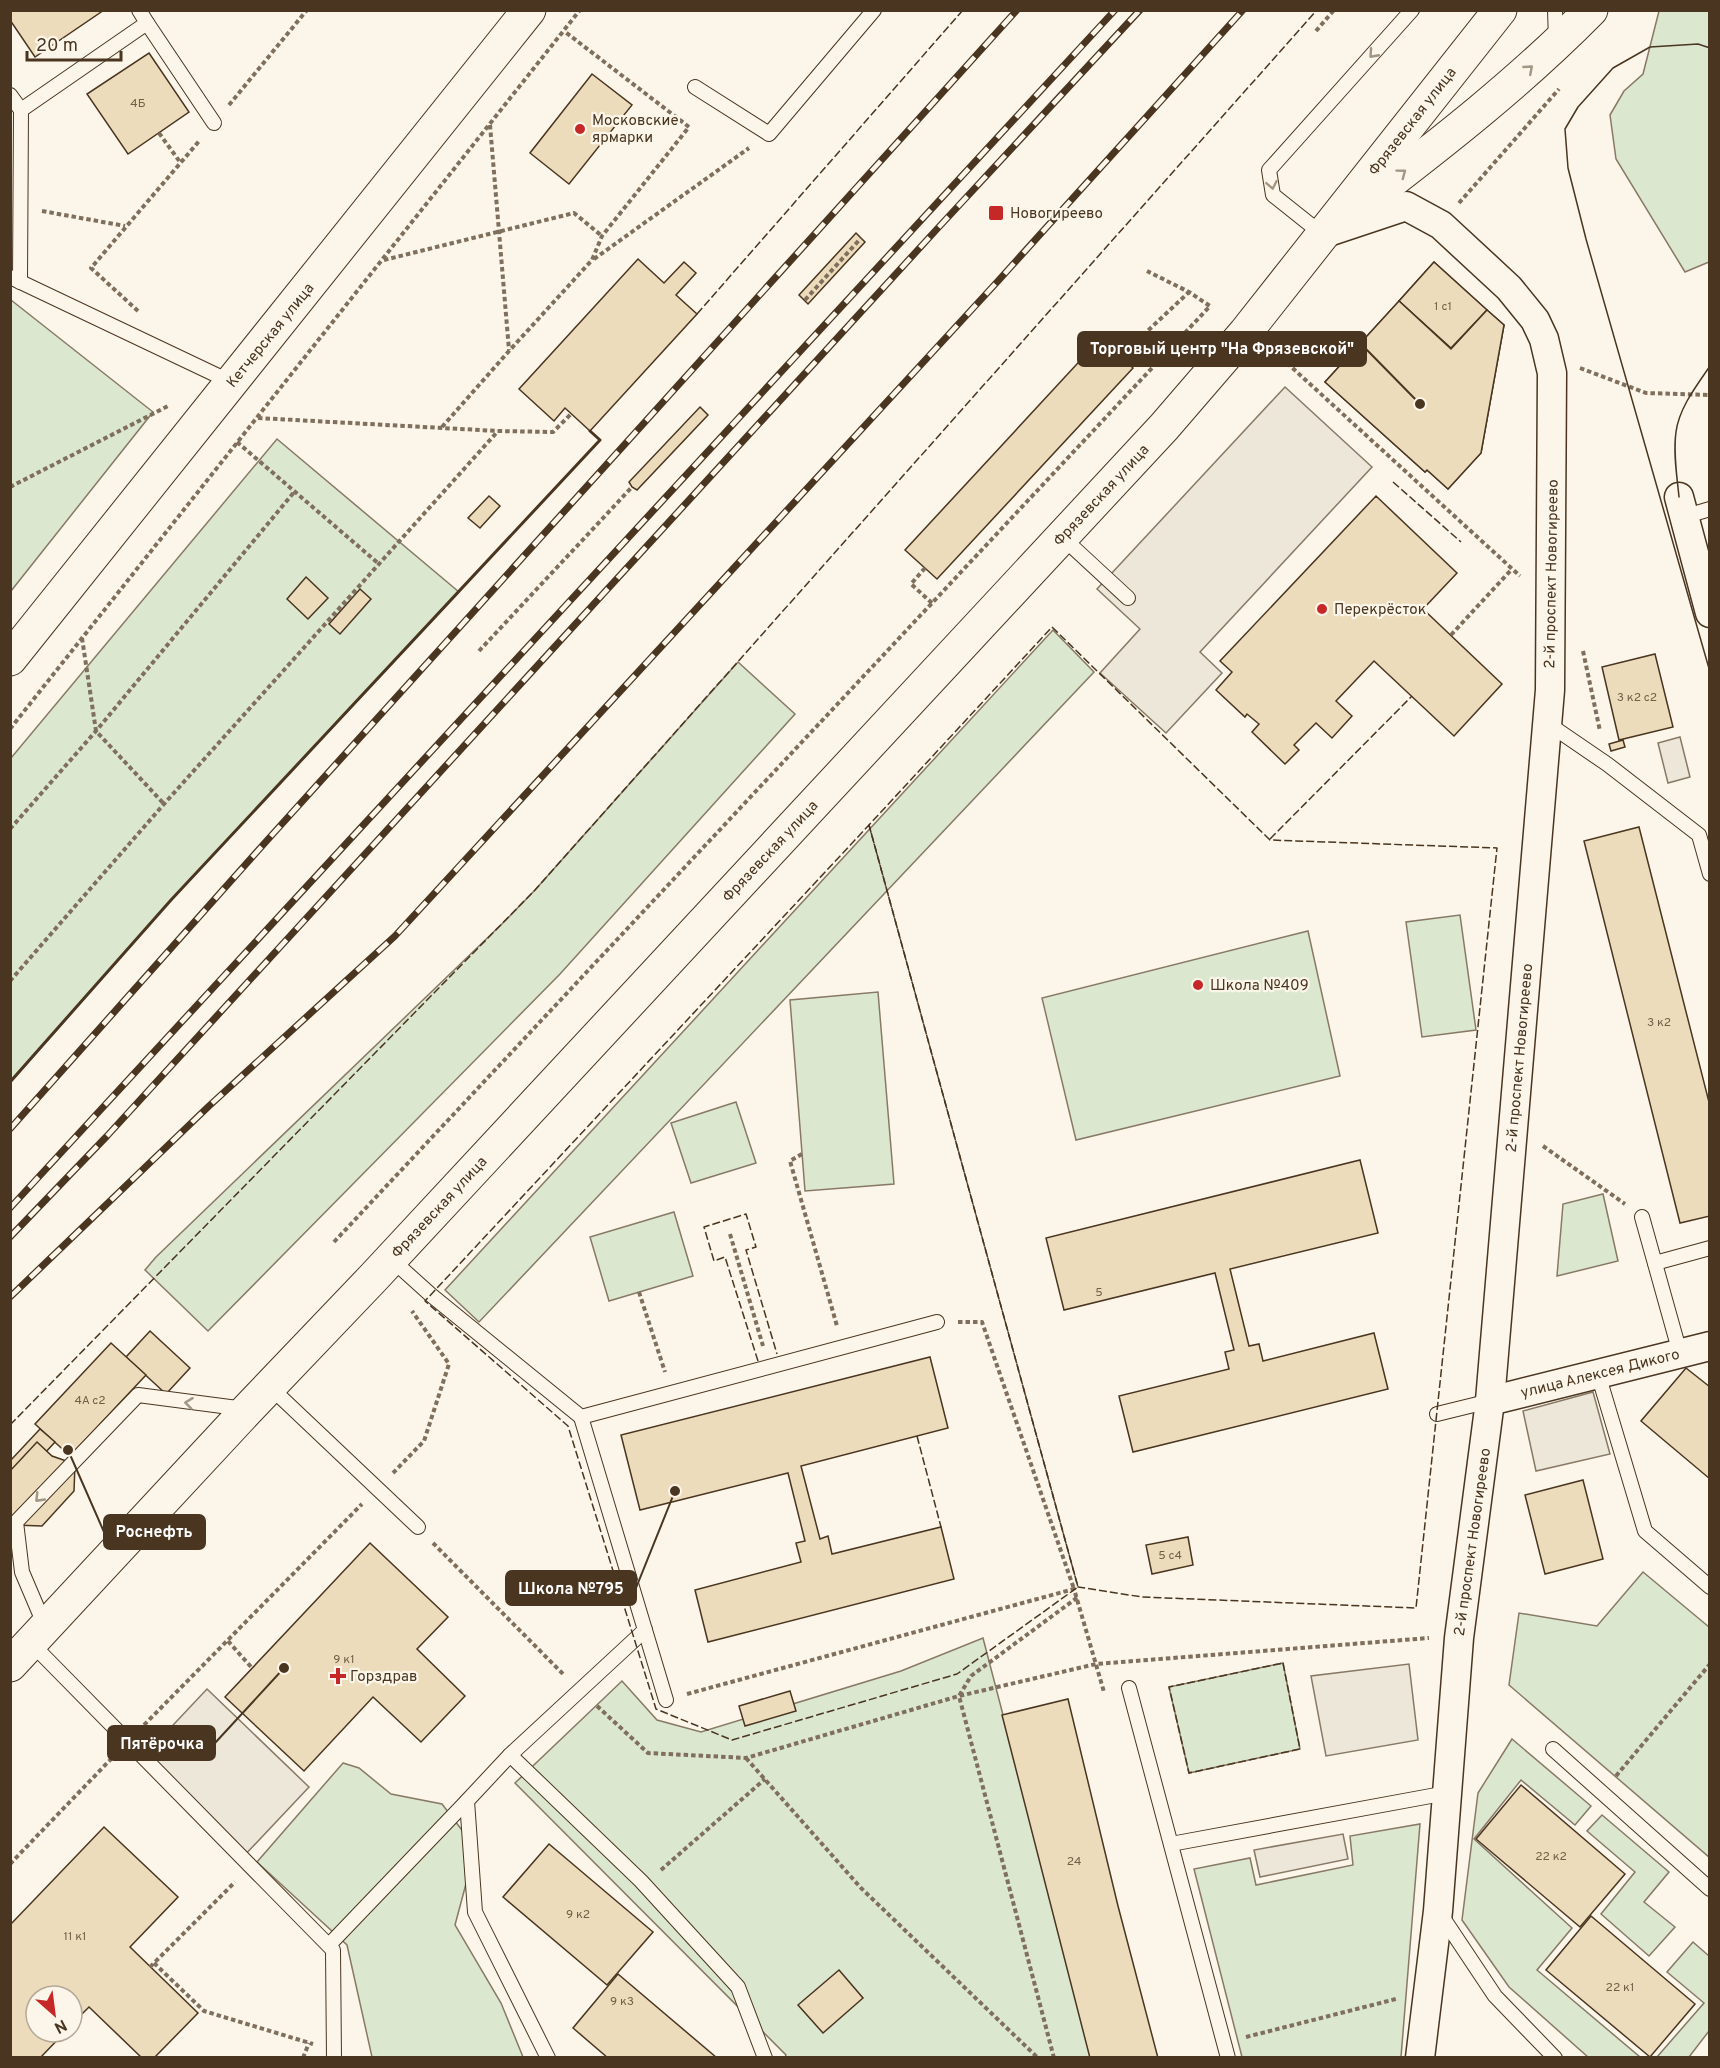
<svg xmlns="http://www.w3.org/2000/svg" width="1720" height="2068" font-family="Overpass,sans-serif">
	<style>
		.green { fill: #dce7d0; stroke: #887966; stroke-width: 1.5 }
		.parking { fill: #ede7d9; stroke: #887966; stroke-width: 1.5 }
		.building { fill: #ecdcbc; stroke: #4a3520; stroke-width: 1.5 }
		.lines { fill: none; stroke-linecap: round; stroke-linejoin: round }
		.service-casing { stroke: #4a3520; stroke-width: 16 }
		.minor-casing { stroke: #4a3520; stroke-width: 31 }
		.secondary-casing { stroke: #4a3520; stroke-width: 35 }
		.path { stroke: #7f6f5c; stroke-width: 4; stroke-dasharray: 4.5 3; stroke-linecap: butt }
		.service { stroke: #fbf6e9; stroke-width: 14 }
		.minor { stroke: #fbf6e9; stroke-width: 28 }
		.secondary { stroke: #fbf6e9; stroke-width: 33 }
		.tram { stroke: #4a3520; stroke-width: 1.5 }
		.rail-casing { stroke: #4a3520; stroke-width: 7 }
		.rail { stroke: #fbf6e9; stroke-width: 4.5; stroke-dasharray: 14; stroke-linecap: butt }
		.fence { stroke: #4a3520; stroke-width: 1.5; stroke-dasharray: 8 3; stroke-linecap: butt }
		.wall { stroke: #4a3520; stroke-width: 3 }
		.oneway { stroke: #a29684 }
		.poi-dot { fill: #c62828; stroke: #fbf6e9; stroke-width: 2 }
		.labels { text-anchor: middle; stroke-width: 4.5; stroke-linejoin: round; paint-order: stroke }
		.number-label { font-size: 12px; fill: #725f47 }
		.poi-label { font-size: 15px; fill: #4a3520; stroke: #fbf6e9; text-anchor: start }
		.street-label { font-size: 15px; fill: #4a3520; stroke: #fbf6e9 }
		.leader { fill: none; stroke: #4a3520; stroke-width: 2 }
		.callout-dot { fill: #4a3520; stroke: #fbf6e9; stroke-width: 2 }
		.callout { fill: #4a3520; stroke: #4a3520; stroke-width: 2 }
		.callout-label { font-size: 16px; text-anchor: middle; font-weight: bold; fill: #fff }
	</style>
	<rect width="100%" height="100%" fill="#fbf6e9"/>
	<g class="green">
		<polygon points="1659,11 1709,11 1709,262 1685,272 1616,159 1610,115 1624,91 1643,74"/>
		<polygon points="11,300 153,412 11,591"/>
		<polygon points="277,439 459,592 171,900 11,1082 11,758"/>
		<polygon points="1053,630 1094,672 479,1322 445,1290"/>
		<polygon points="738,662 795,714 560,974 208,1331 145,1270 156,1257 506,920 535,890"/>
		<polygon points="1460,915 1476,1030 1422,1037 1406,922"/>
		<polygon points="1308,931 1340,1076 1076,1140 1042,998"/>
		<polygon points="878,992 894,1184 805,1191 790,1000"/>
		<polygon points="736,1102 756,1163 691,1183 671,1123"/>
		<polygon points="1603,1194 1618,1261 1557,1276 1563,1204"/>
		<polygon points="674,1212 693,1276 609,1301 590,1237"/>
		<polygon points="1643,1572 1709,1627 1709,1857 1509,1685 1519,1613 1597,1626"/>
		<polygon points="983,1638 1092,2057 785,2057 786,2055 515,1783 622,1681 657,1720 701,1732 901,1671"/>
		<polygon points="1283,1663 1300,1749 1189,1773 1169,1687"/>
		<polygon points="1512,1739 1591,1806 1575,1825 1521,1780 1474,1839 1572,1928 1537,1970 1640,2057 1588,2057 1509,1987 1462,1920 1478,1793"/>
		<polygon points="343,1763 359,1768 391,1794 442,1804 471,1842 467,1880 455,1925 501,2003 523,2057 372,2057 347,1945 257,1862"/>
		<polygon points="1602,1815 1669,1872 1644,1902 1675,1927 1649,1956 1601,1914 1635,1872 1587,1831"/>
		<polygon points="1420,1824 1401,2057 1242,2057 1194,1869 1250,1858 1256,1885 1353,1865 1350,1836"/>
		<polygon points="1693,1942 1709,1956 1709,2031 1689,2057 1657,2057 1704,2003 1667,1972"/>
	</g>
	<g class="parking">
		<polygon points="1285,387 1372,467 1200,652 1222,673 1166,733 1100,673 1140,629 1097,589"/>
		<polygon points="1680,737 1690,777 1668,783 1658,743"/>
		<polygon points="1593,1392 1610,1454 1536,1471 1523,1411"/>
		<polygon points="1409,1664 1418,1740 1326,1756 1311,1676"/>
		<polygon points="207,1689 309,1787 242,1858 143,1757"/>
		<polygon points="1343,1834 1348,1859 1260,1877 1254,1850"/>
	</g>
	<g class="building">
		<polygon points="10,10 104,10 35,57 10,20"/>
		<polygon points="149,53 189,112 128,154 87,94"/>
		<polygon points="592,74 632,105 569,184 530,153"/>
		<polygon points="856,233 865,242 808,304 799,295"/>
		<polygon points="638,259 664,283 684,262 696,273 676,295 697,314 590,431 565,408 554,421 519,389"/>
		<polygon points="1434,262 1487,310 1451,348 1399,301"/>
		<polygon points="1434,262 1487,310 1451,348 1399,301"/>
		<polygon points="1399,301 1451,349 1487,310 1504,325 1481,453 1448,489 1427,470 1425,472 1325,382"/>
		<polygon points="1399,301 1451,349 1487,310 1504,325 1481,453 1448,489 1427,470 1425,472 1325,382"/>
		<polygon points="1101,338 1133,368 937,579 905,550"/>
		<polygon points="700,407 708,415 637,490 632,487 629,482"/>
		<polygon points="489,496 500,506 480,528 468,518"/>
		<polygon points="1376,496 1457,573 1423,609 1502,684 1454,736 1374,661 1336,701 1352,716 1332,738 1316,723 1294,745 1299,750 1285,764 1252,732 1259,724 1247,714 1245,717 1216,690 1232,672 1220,661"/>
		<polygon points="306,577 328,598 308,619 287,599"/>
		<polygon points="360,589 371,599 340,634 329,624"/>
		<polygon points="1655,654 1673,727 1619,740 1602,667"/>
		<polygon points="1623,740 1625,747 1611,751 1609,744"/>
		<polygon points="1639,827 1710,1106 1710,1216 1680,1223 1584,841"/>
		<polygon points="1360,1160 1378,1233 1230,1269 1249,1346 1259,1344 1263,1361 1374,1333 1388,1389 1133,1452 1119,1396 1229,1369 1225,1352 1234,1350 1215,1273 1064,1310 1046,1238"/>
		<polygon points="150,1331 190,1368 166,1394 126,1357"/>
		<polygon points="111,1343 146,1375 70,1456 35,1424"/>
		<polygon points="930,1357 948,1428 801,1466 820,1539 828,1536 832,1554 941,1527 954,1579 708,1642 695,1590 801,1562 796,1543 805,1541 788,1473 640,1510 621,1435"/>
		<polygon points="1686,1368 1710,1387 1710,1479 1641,1421"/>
		<polygon points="40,1429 55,1442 10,1491 10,1461"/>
		<polygon points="37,1442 52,1456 75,1464 74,1491 42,1526 14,1525 10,1515 10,1471"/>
		<polygon points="1583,1480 1603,1559 1545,1574 1525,1495"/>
		<polygon points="1188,1537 1193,1565 1152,1574 1146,1545"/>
		<polygon points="370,1543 448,1617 417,1649 465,1696 421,1742 373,1697 304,1771 225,1697"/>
		<polygon points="790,1691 796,1711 745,1726 739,1706"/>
		<polygon points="1068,1699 1118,1906 1158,2058 1090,2058 1002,1715"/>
		<polygon points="1521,1785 1625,1874 1580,1927 1476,1839"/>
		<polygon points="104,1827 178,1897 130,1947 198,2013 154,2058 142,2058 89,2007 72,2024 72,1996 36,1996 36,2032 65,2032 40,2058 10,2058 10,1925"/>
		<polygon points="549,1844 653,1932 607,1985 503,1897"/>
		<polygon points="1591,1916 1695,2004 1650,2057 1546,1970"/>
		<polygon points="839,1970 863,1998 823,2033 798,2005"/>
		<polygon points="618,1974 717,2058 608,2058 573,2028"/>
	</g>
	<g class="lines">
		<g class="service-casing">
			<g id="service">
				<polyline points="1555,10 1556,40"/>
				<polyline points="147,23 214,123"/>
				<polyline points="695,87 769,134 874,10"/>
				<polyline points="10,95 21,110 147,23 139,10"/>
				<polyline points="1322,234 1273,195 1269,170 1412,10"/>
				<polyline points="10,277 231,382"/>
				<polyline points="20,282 21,110"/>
				<polyline points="1683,517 1710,509"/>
				<polyline points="1062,537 1128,598"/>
				<polyline points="1547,723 1607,764 1699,835 1710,874"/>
				<polyline points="1642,1217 1680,1353"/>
				<polyline points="391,1259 431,1295 581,1417 666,1700"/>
				<polyline points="1655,1263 1710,1248"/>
				<polyline points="1598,1374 1645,1531 1710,1587"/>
				<polyline points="269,1386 418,1527"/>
				<polyline points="1437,1414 1490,1401"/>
				<polyline points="581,1417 937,1322"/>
				<polyline points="45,1626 22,1572 16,1522 138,1395 245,1409"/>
				<polyline points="31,1643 333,1950 334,2058"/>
				<polyline points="1129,1688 1228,2058"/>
				<polyline points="1553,1749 1710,1889"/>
				<polyline points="510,1755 645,1630"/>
				<polyline points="1171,1844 1447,1793"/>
				<polyline points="1441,1915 1495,1996 1555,2058"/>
				<polyline points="329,1945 467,1801"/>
				<polyline points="548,2058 475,1912 467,1801 510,1755 641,1881 738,1987 765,2058"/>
			</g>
		</g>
		<g class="minor-casing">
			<g id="minor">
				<polyline points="1322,234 1406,206 1441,225 1509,288 1535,320 1544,339 1552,373 1550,690 1490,1401 1459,1638 1438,1911 1420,2058"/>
				<polyline points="1679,497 1710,613"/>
				<polyline points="1490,1401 1710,1346"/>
			</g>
		</g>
		<g class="secondary-casing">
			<g id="secondary">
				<path d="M 1362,204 C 1442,143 1520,82 1591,10"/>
				<polyline points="10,659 529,10"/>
				<polyline points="10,1665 248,1409 374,1277 1164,427 1245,333 1500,10"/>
			</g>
		</g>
		<g class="path">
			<polyline points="1316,31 1334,10"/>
			<polyline points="229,105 307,10"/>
			<polyline points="490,125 509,350"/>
			<polyline points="159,133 180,162"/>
			<polyline points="1459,203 1559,89"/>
			<polyline points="42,211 125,226"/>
			<polyline points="594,259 749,148"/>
			<polyline points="384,260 574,213 602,236"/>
			<polyline points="805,300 861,238"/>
			<polyline points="138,311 91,268 200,140"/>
			<polyline points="1121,356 1189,292"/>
			<polyline points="1287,363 1520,576"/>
			<polyline points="1580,368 1646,393 1710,395"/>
			<polyline points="258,418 498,431 553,432 571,414"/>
			<polyline points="442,427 509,351 592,260 602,236 689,127 564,31"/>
			<polyline points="237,442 379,564"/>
			<polyline points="10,487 170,405"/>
			<polyline points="925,568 911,584 932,603"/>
			<polyline points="1451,635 1512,569"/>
			<polyline points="82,638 96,731 164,804"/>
			<polyline points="479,651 632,487"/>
			<polyline points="1583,651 1600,731"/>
			<polyline points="10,729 580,10"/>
			<polyline points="10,829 96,731 295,491"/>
			<polyline points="10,981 164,804 498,431"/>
			<polyline points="1543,1146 1625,1204"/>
			<polyline points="802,1154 790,1161 837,1326"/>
			<polyline points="730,1234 763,1346"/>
			<polyline points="334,1242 1210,306 1189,292 1147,271"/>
			<polyline points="639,1292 665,1372"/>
			<polyline points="958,1322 982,1322 1074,1589"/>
			<polyline points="393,1473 424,1441 449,1364 412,1311"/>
			<polyline points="433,1543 565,1676"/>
			<polyline points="228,1641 252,1668"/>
			<polyline points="687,1694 1074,1589 1104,1692"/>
			<polyline points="597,1706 648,1753 746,1758 959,1696 971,1676 1078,1597"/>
			<polyline points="144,1725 362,1504"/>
			<polyline points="746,1758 861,1888 1038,2058"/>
			<polyline points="1616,1776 1710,1664"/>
			<polyline points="10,1864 112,1758"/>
			<polyline points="661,1870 765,1779"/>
			<polyline points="154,1963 204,2011 313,2044"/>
			<polyline points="150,1967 235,1882"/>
			<polyline points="1246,2037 1396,1999"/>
			<polyline points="303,2058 309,2043"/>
			<polyline points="1054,2058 959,1696 1096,1664 1429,1638"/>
		</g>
		<use href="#service" class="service"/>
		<use href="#minor" class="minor"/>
		<use href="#secondary" class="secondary"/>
		<g class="tram">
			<polyline points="1710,48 1698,44 1650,47 1613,68 1578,107 1565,129 1568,168 1586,239 1710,672"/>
			<path d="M 1679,497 C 1677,476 1673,453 1676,432 C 1679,408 1697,385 1710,366"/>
		</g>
		<g class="rail-casing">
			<g id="rail">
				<polyline points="10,1129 271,836 1017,10"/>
				<polyline points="10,1208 1115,10"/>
				<polyline points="10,1237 107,1136 937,229 1140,10"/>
				<polyline points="10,1297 209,1106 395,936 998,281 1243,10"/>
			</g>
		</g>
		<use href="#rail" class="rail"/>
		<g class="fence">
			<polyline points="697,314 963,10"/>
			<polyline points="1393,482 1461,542"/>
			<polygon points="1052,627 1270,840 1497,848 1416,1608 1142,1597 1078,1587 869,825"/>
			<polygon points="869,825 1078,1587 957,1674 732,1740 656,1709 568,1426 425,1301"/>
			<polyline points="1270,839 1412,696"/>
			<polyline points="758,1361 725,1257 714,1261 704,1227 746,1214 756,1247 746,1250 777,1354"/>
			<polyline points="10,1425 535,890 1317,10"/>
			<polyline points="917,1436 941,1527"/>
			<polygon points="1283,1663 1300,1749 1189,1773 1169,1687"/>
		</g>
		<polyline class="wall" points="10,1082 171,900 600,440 590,431"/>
	</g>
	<defs><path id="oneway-chevron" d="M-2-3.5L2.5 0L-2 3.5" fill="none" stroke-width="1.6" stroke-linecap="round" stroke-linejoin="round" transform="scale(1.5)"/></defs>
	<g class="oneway">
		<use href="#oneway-chevron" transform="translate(1373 54) rotate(132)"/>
		<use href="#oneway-chevron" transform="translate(1529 69) rotate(-41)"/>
		<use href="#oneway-chevron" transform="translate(1402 173) rotate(-37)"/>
		<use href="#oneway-chevron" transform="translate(1272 185) rotate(79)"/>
		<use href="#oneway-chevron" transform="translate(189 1403) rotate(-173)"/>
		<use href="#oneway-chevron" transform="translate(39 1498) rotate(134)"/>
	</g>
	<g class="poi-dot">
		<circle cx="580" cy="129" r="6"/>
		<rect x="988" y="205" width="16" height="16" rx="3"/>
		<circle cx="1322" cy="609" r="6"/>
		<circle cx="1198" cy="985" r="6"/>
		<path d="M335 1667h6v6h6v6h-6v6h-6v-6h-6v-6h6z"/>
	</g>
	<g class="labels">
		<g class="number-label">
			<text x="138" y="107">4Б</text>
			<text x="1443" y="310">1 c1</text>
			<text x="1637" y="701">3 к2 с2</text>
			<text x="1659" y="1026">3 к2</text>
			<text x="1099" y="1296">5</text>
			<text x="90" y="1404">4А с2</text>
			<text x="1170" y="1559">5 c4</text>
			<text x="344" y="1663">9 к1</text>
			<text x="1551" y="1860">22 к2</text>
			<text x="1074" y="1865">24</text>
			<text x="578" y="1918">9 к2</text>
			<text x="75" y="1940">11 к1</text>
			<text x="1620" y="1991">22 к1</text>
			<text x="622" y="2005">9 к3</text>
		</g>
		<g class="poi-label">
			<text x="592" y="125">Московские<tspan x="592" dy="17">ярмарки</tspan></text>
			<text x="1010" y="218">Новогиреево</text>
			<text x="1334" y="614">Перекрёсток</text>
			<text x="1210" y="990">Школа №409</text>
			<text x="350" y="1681">Горздрав</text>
		</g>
		<g class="street-label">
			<text transform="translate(1412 121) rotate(-52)" y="5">Фрязевская улица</text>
			<text transform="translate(270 335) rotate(-51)" y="5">Кетчерская улица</text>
			<text transform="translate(1101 495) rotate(-47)" y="5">Фрязевская улица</text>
			<text transform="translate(1551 574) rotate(-89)" y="5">2-й проспект Новогиреево</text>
			<text transform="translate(770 851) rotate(-47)" y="5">Фрязевская улица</text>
			<text transform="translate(1519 1058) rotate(-85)" y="5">2-й проспект Новогиреево</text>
			<text transform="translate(439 1207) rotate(-47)" y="5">Фрязевская улица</text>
			<text transform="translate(1600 1373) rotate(-14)" y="5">улица Алексея Дикого</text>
			<text transform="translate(1472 1542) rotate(-82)" y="5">2-й проспект Новогиреево</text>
		</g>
	</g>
	<path class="leader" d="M1420 404L1366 349M68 1450L104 1532M675 1491L636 1588M284 1668L215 1743"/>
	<g class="callout-dot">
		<circle cx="1420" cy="404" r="6"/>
		<circle cx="68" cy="1450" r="6"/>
		<circle cx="675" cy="1491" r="6"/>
		<circle cx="284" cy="1668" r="6"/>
	</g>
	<g class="callout">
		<rect x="1078" y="332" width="288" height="34" rx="6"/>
		<rect x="104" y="1515" width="101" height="34" rx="6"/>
		<rect x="506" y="1571" width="130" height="34" rx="6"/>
		<rect x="108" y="1726" width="107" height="34" rx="6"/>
	</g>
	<g class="callout-label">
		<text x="1222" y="354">Торговый центр "На Фрязевской"</text>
		<text x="154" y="1537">Роснефть</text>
		<text x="571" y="1594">Школа №795</text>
		<text x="162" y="1749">Пятёрочка</text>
	</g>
	<rect width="1720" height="2068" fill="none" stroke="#4a3520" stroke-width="24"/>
	<g transform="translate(54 2014) rotate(152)"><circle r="28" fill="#fbf6e9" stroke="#b4a999" stroke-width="1.5"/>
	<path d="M0-4.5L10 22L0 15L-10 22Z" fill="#c62828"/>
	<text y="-9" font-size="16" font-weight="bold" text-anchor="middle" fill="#4a3520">N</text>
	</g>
	<path d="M27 51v9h94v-9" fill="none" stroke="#4a3520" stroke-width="3"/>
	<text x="36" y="51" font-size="18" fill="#4a3520" stroke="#fbf6e9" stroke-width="4.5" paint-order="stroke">20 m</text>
</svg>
